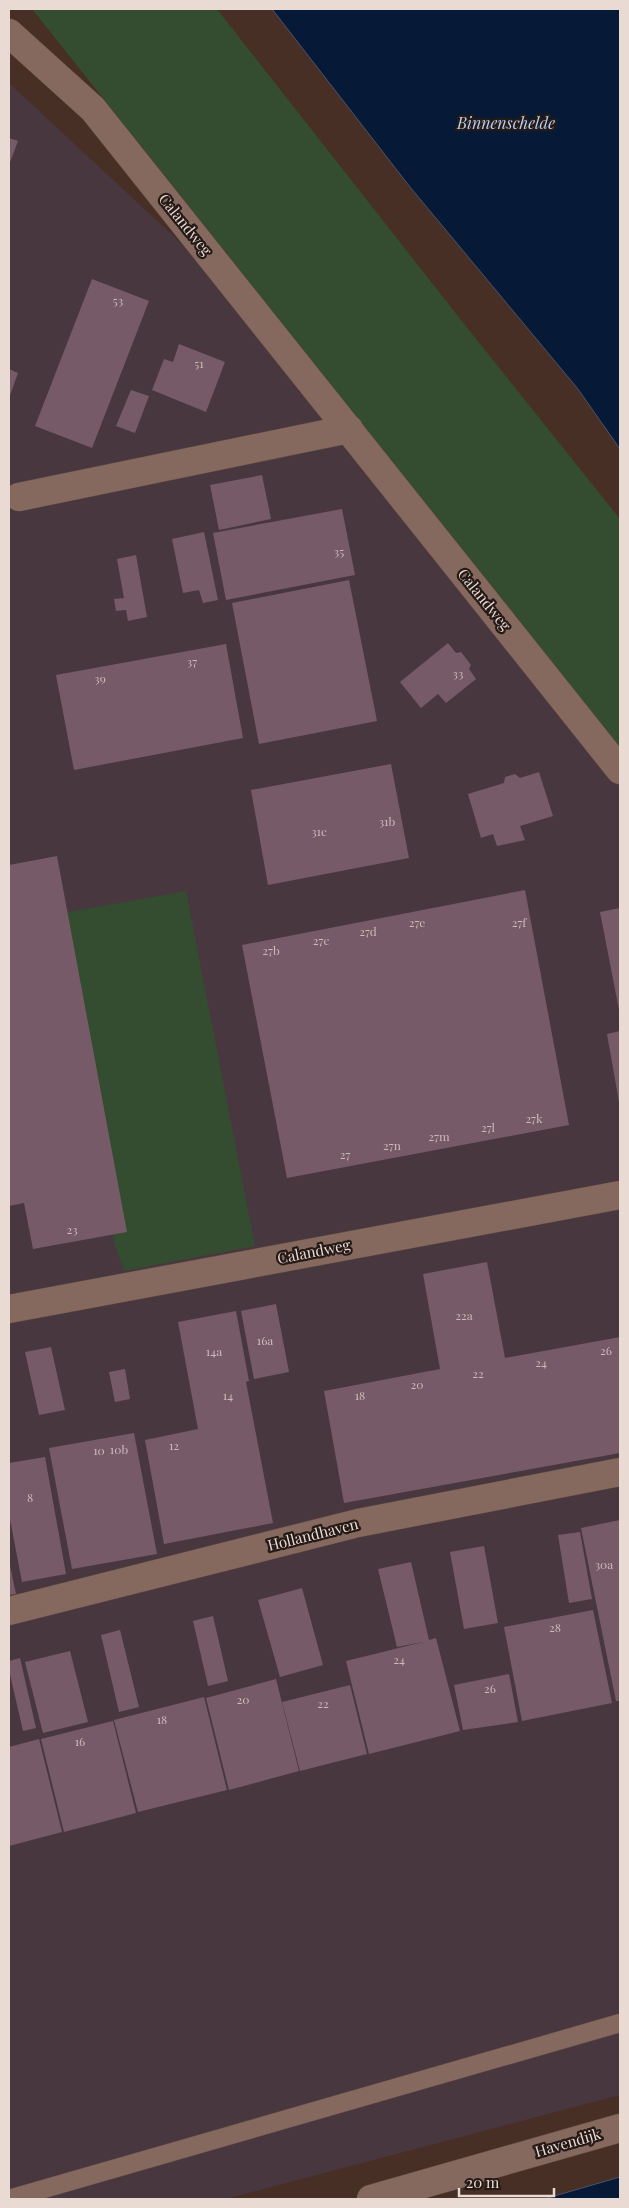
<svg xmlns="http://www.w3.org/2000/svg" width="629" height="2208" font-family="'Playfair Display',serif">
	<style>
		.industrial { fill: #493740 }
		.green { fill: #344c30 }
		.water { fill: #061a38; stroke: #4a5467 }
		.building { fill: #765a67 }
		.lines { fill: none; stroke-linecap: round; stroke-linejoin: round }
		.service-casing { stroke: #624d45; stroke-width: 19 }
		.minor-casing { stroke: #624d45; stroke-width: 29 }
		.service { stroke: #85695e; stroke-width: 18 }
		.minor { stroke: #85695e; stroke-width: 28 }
		.labels { text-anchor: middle; stroke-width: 4.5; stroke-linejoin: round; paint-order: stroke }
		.number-label { font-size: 12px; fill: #cdbab9 }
		.street-label { font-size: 15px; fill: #eadad4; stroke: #251a16 }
		.water-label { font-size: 16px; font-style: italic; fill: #b8d0f4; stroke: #251a16 }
	</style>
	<rect width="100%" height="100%" fill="#472f25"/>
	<polygon class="industrial" points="9,83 620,652 620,2095 226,2199 9,2199"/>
	<g class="green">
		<polygon points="32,9 217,9 465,325 620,519 620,747"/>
		<polygon points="186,891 255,1246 124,1271 115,1246 51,915"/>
	</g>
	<g class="water">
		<polygon points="272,9 620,9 620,449 578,389 410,187"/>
		<polygon points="620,2177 620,2199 544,2199"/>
	</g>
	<g class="building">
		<polygon points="9,138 18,141 9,165"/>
		<polygon points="92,279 149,301 92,448 35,426"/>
		<polygon points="179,344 225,362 206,412 152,390 164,359 173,362"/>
		<polygon points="9,369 18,373 9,398"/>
		<polygon points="131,390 149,396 135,433 116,426"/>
		<polygon points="262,475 271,519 219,530 210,485"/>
		<polygon points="342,509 355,575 226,600 213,533"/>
		<polygon points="204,532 218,600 203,603 199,590 183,593 172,539"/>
		<polygon points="136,555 147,617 128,621 126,610 116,611 114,599 124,598 117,559"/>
		<polygon points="349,580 377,721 259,744 232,603"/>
		<polygon points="448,643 456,653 461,652 471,665 469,669 476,679 446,703 438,694 421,708 400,682"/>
		<polygon points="226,644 243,738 74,770 56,675"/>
		<polygon points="391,764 409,858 268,885 251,790"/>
		<polygon points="539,772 553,816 520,826 525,840 497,846 493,834 481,838 468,794 504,783 505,777 515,774 520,778"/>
		<polygon points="57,856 127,1232 33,1249 24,1203 9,1206 9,865"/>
		<polygon points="525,890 569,1125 287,1178 242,945"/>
		<polygon points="620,908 620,1009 619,1010 600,912"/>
		<polygon points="620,1031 620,1102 619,1102 607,1034"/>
		<polygon points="487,1262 505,1358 620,1337 620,1453 344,1503 324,1391 440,1369 423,1274"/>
		<polygon points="276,1304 289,1372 254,1379 241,1311"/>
		<polygon points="236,1311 249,1381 246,1382 273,1523 164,1544 145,1440 198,1429 178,1322"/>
		<polygon points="51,1347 65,1410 39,1415 25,1352"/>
		<polygon points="125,1369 130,1399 115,1402 109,1372"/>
		<polygon points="134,1433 157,1554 72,1569 49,1448"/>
		<polygon points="45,1457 66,1574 22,1582 9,1514 9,1463"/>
		<polygon points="620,1520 620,1701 616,1701 581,1528"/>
		<polygon points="580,1532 592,1599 569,1603 558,1535"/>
		<polygon points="484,1546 498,1623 464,1629 450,1552"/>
		<polygon points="9,1561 16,1594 9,1595"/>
		<polygon points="411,1562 429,1640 436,1638 460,1731 369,1754 346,1661 423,1642 397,1647 378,1569"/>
		<polygon points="302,1588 323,1665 280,1677 258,1600"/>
		<polygon points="593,1610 612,1703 522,1721 504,1627"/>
		<polygon points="213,1616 228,1681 208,1686 193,1621"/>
		<polygon points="120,1630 139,1707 119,1712 101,1635"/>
		<polygon points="70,1651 88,1722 43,1733 25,1662"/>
		<polygon points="20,1658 36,1728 23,1731 9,1670 9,1661"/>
		<polygon points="509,1674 518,1722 463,1730 454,1685"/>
		<polygon points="276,1679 299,1771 229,1790 206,1698"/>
		<polygon points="350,1685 367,1754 300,1771 282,1702"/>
		<polygon points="204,1697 227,1790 138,1812 114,1720"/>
		<polygon points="113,1721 136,1813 64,1832 41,1739"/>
		<polygon points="39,1739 62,1832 9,1846 9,1747"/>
	</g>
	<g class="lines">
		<g class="service-casing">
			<polyline id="service" points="9,2199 620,2023"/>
		</g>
		<g class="minor-casing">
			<g id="minor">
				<polyline points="9,33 93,109 620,770"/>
				<polyline points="19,497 349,429"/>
				<polyline points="9,1309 620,1195"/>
				<polyline points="9,1611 358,1523 620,1472"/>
				<polyline points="371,2199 620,2128"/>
			</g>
		</g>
		<use href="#service" class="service"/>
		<use href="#minor" class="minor"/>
	</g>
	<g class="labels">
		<g class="number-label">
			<text x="118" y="305">53</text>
			<text x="199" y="368">51</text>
			<text x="339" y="556">35</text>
			<text x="192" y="666">37</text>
			<text x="458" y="678">33</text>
			<text x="100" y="683">39</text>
			<text x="387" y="826">31b</text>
			<text x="319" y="836">31c</text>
			<text x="417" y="927">27e</text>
			<text x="519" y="927">27f</text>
			<text x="368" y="936">27d</text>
			<text x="321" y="945">27c</text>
			<text x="271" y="955">27b</text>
			<text x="534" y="1123">27k</text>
			<text x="488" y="1132">27l</text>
			<text x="439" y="1141">27m</text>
			<text x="392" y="1150">27n</text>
			<text x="345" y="1159">27</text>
			<text x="72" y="1234">23</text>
			<text x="464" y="1320">22a</text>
			<text x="265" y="1345">16a</text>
			<text x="606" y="1355">26</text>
			<text x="214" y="1356">14a</text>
			<text x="541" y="1367">24</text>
			<text x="478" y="1378">22</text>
			<text x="417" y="1389">20</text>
			<text x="228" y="1400">14</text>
			<text x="360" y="1400">18</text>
			<text x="174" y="1450">12</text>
			<text x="119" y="1454">10b</text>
			<text x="99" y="1455">10</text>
			<text x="30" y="1502">8</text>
			<text x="604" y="1569">30a</text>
			<text x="555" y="1632">28</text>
			<text x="399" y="1664">24</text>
			<text x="490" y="1693">26</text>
			<text x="243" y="1704">20</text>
			<text x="323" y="1708">22</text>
			<text x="162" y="1724">18</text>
			<text x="80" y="1746">16</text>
		</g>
		<g class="street-label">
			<text transform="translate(185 225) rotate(51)" y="5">Calandweg</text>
			<text transform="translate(484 600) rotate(51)" y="5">Calandweg</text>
			<text transform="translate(314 1252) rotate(-11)" y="5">Calandweg</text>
			<text transform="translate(313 1535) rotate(-14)" y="5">Hollandhaven</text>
			<text transform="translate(568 2143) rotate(-16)" y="5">Havendijk</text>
		</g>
		<g class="water-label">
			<text x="506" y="129">Binnenschelde</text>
		</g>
	</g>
	<rect width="629" height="2208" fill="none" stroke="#eadad4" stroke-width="20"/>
	<path d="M459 2188v8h95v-8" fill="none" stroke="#eadad4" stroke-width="2.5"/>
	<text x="466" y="2188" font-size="15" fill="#eadad4" stroke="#251a16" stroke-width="4" paint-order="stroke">20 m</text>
</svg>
